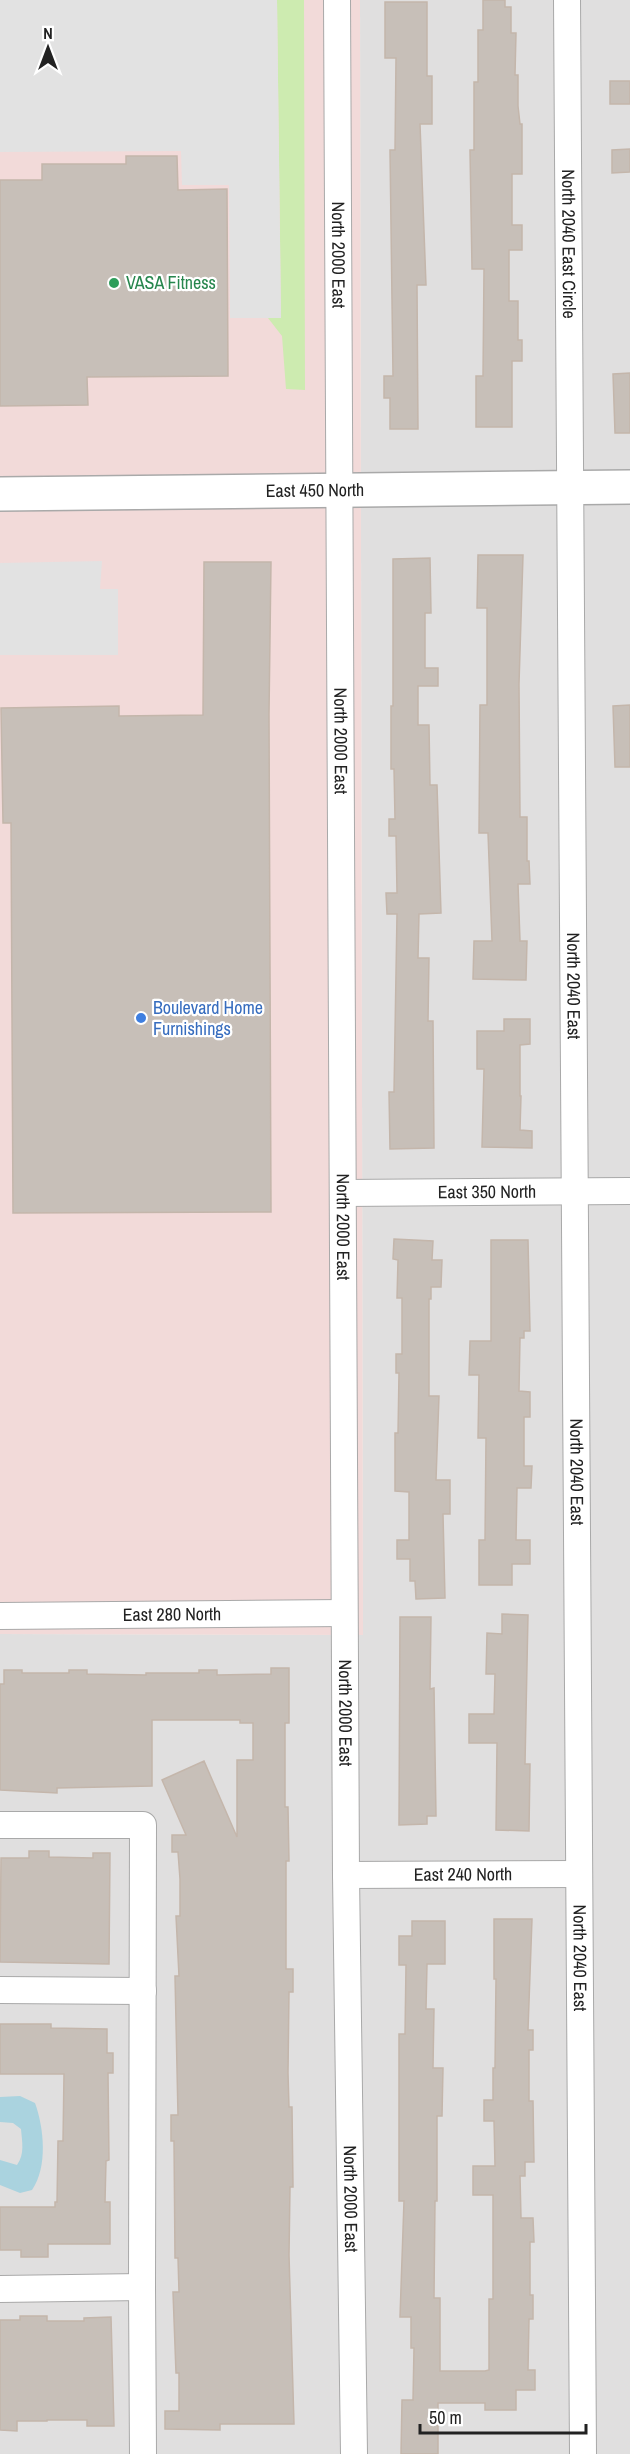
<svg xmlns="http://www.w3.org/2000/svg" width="630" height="2454" font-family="'Archivo Narrow',sans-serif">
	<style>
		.residential { fill: #e0dfdf }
		.commercial { fill: #f2dad9 }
		.grass { fill: #cdebb0 }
		.parking { fill: #e2e2e2 }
		.water { fill: #aad3df }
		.building { fill: #c7bfb8; stroke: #c4b6ab; stroke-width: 1.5 }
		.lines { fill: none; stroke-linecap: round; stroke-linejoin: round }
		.minor-casing { stroke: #a9a9a9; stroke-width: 28 }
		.tertiary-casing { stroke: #a9a9a9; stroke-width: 36 }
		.minor { stroke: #fff; stroke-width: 26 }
		.tertiary { stroke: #fff; stroke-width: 33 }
		.leisure-dot { fill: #2e9e5b; stroke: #fff; stroke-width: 2 }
		.shop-dot { fill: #3f7fe0; stroke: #fff; stroke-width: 2 }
		.labels { text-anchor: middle; stroke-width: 4.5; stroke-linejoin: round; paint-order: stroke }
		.street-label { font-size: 18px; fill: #222; stroke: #fff }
		.leisure-label { font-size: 18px; fill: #27864d; stroke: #fff; text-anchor: start }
		.shop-label { font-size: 18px; fill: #366cbe; stroke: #fff; text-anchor: start }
	</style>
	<rect width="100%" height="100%" fill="#f2efe9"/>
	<polygon class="residential" points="360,0 630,0 630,2454 0,2454 0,1634 363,1635"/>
	<polygon class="commercial" points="0,0 360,0 363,1635 0,1634"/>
	<polygon class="grass" points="277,0 304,0 305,390 286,389 282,336 268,318 281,318"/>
	<g class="parking">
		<polygon points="0,0 277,0 281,318 230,318 229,185 182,185 181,151 0,152"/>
		<polygon points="102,561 100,589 118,589 118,655 0,655 0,563"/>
	</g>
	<path class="water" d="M 20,2096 L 35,2103 C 44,2128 48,2167 32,2190 L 20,2193 L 0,2185 L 0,2160 L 17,2165 C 25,2154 22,2142 21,2129 L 13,2123 L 0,2122 L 0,2097 Z"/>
	<g class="building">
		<polygon points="483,0 505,0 505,7 511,7 511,33 516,33 515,75 518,75 518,106 520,124 522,124 522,174 512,174 512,225 522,225 522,250 509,250 509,301 518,301 518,340 522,340 522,361 512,361 512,427 476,427 476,376 483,376 484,269 472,269 470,150 474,150 474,82 478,82 478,30 483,30"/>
		<polygon points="385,2 427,2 427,76 432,76 432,124 420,124 426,285 417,285 418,429 390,429 390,398 384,398 384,376 393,376 390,150 395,150 396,58 385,58"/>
		<rect x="610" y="81" width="20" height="23"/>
		<polygon points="630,149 630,172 612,173 612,150"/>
		<polygon points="126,156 177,156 178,190 227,189 228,376 87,377 88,405 0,406 0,180 42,180 42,164 126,164"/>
		<polygon points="630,373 630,433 615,433 613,374"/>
		<polygon points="478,555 523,555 519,684 520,817 527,817 527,861 529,861 530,884 518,884 520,941 527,941 526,980 473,979 474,941 492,941 488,833 479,833 480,705 487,705 487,608 477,608"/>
		<polygon points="430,558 431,613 425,613 425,668 438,668 438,686 418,686 418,725 429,725 430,785 437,785 441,913 419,914 418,958 429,958 428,1021 433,1021 434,1148 390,1149 389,1092 394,1092 397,914 387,914 386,893 397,893 396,836 389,836 389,819 395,819 394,769 391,769 391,706 393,706 393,559"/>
		<polygon points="204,562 271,562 269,714 271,1212 13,1213 11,823 3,823 1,708 119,706 119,716 203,715"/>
		<polygon points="630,705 630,767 615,767 613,706"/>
		<polygon points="504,1019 530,1019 530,1044 520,1045 520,1096 521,1096 520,1130 532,1131 532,1148 482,1147 484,1069 477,1069 477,1031 504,1031"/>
		<polygon points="394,1239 433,1241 432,1260 442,1260 441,1287 431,1287 431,1299 429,1299 429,1396 439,1396 436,1480 450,1480 450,1514 443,1514 445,1598 416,1599 415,1581 410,1581 410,1559 397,1559 397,1540 409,1540 409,1492 395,1491 395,1433 398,1433 399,1373 396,1373 396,1354 402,1354 402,1298 397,1298 398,1260 393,1259"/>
		<polygon points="491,1240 528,1240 530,1331 524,1331 524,1338 520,1338 519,1391 530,1392 530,1417 524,1417 524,1466 532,1466 531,1488 517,1488 516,1540 530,1540 530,1564 512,1564 512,1585 479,1585 479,1540 485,1540 486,1438 478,1438 479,1375 469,1375 470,1341 491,1341"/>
		<polygon points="502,1614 528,1615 525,1764 530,1764 529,1831 496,1830 497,1743 469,1743 469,1714 494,1714 495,1674 486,1674 487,1633 502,1634"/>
		<polygon points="400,1617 431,1617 430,1689 434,1688 436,1816 427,1816 427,1824 399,1825"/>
		<polygon points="271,1668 289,1668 289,1723 285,1723 285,1807 288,1807 289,1861 286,1861 286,1969 293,1969 293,1992 289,1992 288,2073 289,2107 292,2107 293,2187 290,2187 289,2255 294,2424 220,2424 220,2430 165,2429 165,2411 179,2411 179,2373 176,2373 173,2292 179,2292 178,2258 175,2258 174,2141 171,2141 171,2115 178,2115 175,1976 179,1976 176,1916 180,1916 180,1879 178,1852 172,1852 172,1835 186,1835 162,1780 204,1761 237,1837 237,1760 253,1760 253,1723 240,1723 240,1720 152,1720 152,1786 57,1788 57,1793 0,1790 0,1684 4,1684 4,1670 22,1670 22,1673 69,1673 69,1670 87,1670 87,1674 146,1675 146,1673 199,1673 199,1670 217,1670 217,1675 271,1674"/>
		<polygon points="29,1851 49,1851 49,1857 93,1858 93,1853 110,1853 109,1964 0,1962 1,1858 29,1858"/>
		<polygon points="494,1919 532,1919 528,2030 533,2030 533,2050 529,2050 529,2101 533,2101 534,2162 525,2162 525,2176 520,2176 521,2218 533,2218 534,2242 530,2242 530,2295 533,2295 533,2319 529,2319 528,2370 535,2370 535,2390 516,2390 516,2410 485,2410 485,2403 438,2403 438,2454 401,2454 402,2400 413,2400 414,2348 411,2348 411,2317 400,2317 404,2201 399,2201 399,2034 405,2034 406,1965 399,1965 399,1936 412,1936 412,1921 445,1921 445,1964 427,1964 426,2009 434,2009 433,2068 443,2068 442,2116 437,2116 437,2201 435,2201 434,2298 440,2298 440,2371 485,2371 489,2370 489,2299 493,2299 493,2195 473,2195 473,2166 495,2166 494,2121 484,2121 484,2100 493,2100 493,2068 495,2068 496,1979 494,1979"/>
		<polygon points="0,2024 51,2024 51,2028 107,2029 107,2053 113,2053 113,2073 108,2073 109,2160 106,2161 105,2202 110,2202 110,2244 48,2244 48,2257 21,2257 21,2250 0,2250 0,2207 55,2207 55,2202 57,2202 58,2141 63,2141 64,2074 0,2074"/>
		<polygon points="20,2316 47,2316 47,2321 84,2321 84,2318 111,2317 114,2426 87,2426 87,2420 47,2420 47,2421 17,2421 17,2431 0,2430 0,2320 20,2320"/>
	</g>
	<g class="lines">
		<g class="minor-casing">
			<g id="minor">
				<path id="s1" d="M 337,0 L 346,1875 L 354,2454"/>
				<path id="s2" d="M 567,0 L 583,2454"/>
				<path id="s3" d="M 343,1193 L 630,1191"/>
				<path id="s4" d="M 0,1616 L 344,1613"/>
				<polyline points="0,1825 143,1825 142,2287 143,2454"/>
				<path id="s5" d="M 346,1875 L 579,1874"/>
				<polyline points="0,1990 143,1991"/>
				<polyline points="0,2289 142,2287"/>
			</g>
		</g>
		<g class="tertiary-casing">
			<g id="tertiary">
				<path id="s6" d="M 0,494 L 630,487"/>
			</g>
		</g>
		<use href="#minor" class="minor"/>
		<use href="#tertiary" class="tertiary"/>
	</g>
	<circle class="leisure-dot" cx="114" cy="283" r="6"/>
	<circle class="shop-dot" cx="141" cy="1018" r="6"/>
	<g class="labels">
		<g class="street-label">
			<text dy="6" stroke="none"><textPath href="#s2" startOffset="244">North 2040 East Circle</textPath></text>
			<text dy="6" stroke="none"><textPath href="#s1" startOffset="255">North 2000 East</textPath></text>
			<text dy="6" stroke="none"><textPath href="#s6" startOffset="315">East 450 North</textPath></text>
			<text dy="6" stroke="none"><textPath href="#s1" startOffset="741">North 2000 East</textPath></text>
			<text dy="6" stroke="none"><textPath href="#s2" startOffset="986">North 2040 East</textPath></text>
			<text dy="6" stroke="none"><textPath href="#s3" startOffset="144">East 350 North</textPath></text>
			<text dy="6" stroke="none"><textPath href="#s1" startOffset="1227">North 2000 East</textPath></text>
			<text dy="6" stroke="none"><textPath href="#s2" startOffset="1472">North 2040 East</textPath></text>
			<text dy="6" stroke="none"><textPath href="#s4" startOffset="172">East 280 North</textPath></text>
			<text dy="6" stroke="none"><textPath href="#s1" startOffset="1713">North 2000 East</textPath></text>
			<text dy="6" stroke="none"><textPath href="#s5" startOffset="117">East 240 North</textPath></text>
			<text dy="6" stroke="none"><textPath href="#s2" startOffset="1958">North 2040 East</textPath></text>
			<text dy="6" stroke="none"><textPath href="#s1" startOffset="2199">North 2000 East</textPath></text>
		</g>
		<g class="leisure-label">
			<text x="126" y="289">VASA Fitness</text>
		</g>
		<g class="shop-label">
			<text x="153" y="1014">Boulevard Home<tspan x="153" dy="21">Furnishings</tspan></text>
		</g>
	</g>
	<g transform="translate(48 48)" stroke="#ffffff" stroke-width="4.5" paint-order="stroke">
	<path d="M0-4.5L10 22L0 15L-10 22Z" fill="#222222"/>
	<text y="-9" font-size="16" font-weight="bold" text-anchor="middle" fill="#222222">N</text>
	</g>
	<path d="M420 2424v9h166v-9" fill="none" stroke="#222222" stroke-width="3"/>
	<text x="429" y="2424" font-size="18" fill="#222222" stroke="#ffffff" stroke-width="4.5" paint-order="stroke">50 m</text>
</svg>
